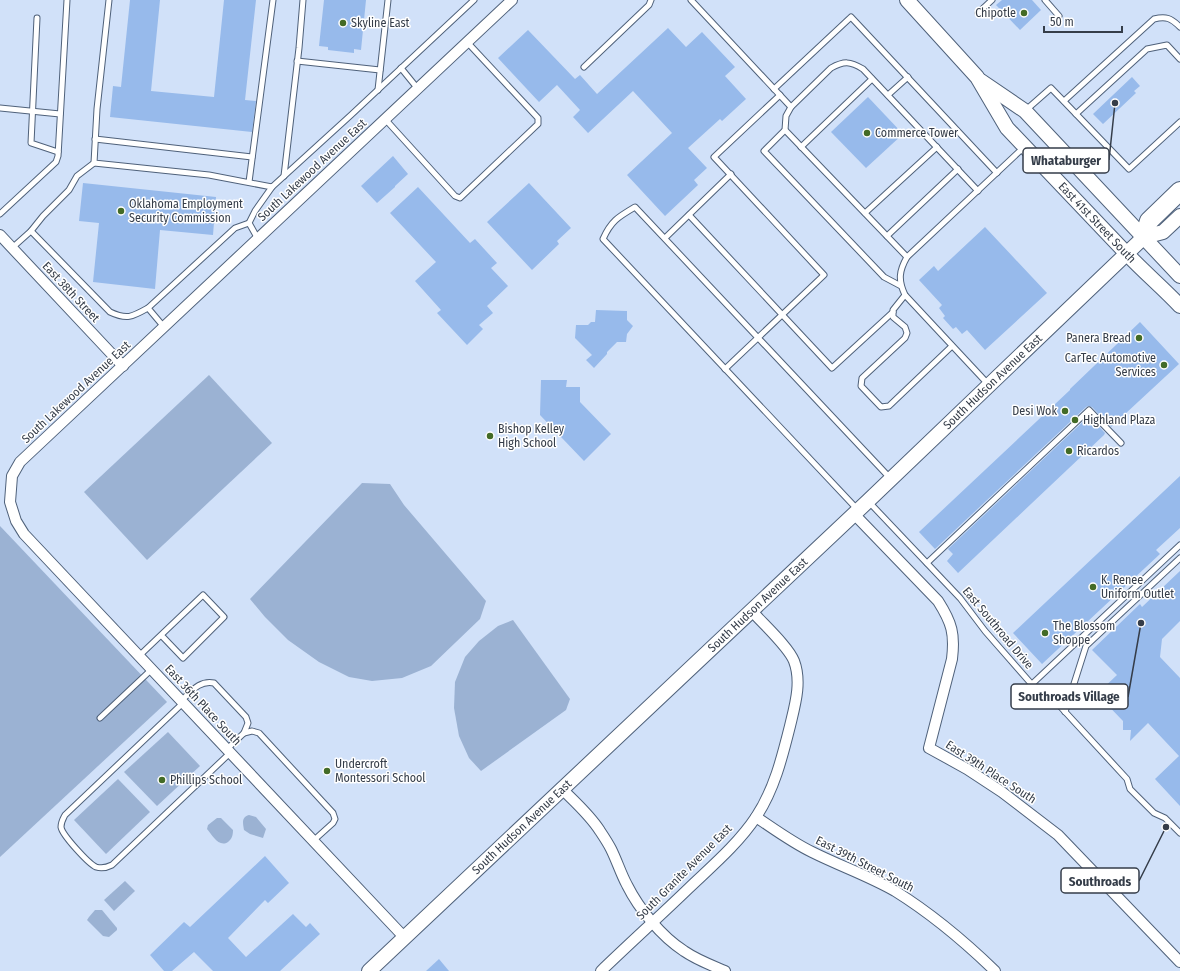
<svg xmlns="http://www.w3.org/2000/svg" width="1180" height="971" font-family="'Fira Sans Condensed',sans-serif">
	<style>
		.green { fill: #9bb2d3 }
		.building { fill: #97baeb }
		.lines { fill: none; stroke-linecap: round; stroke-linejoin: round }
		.lane-casing { stroke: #4f617a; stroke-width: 7 }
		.street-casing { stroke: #4f617a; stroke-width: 12 }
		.secondary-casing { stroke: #4f617a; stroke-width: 16 }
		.highway-casing { stroke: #4f617a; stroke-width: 20 }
		.lane { stroke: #fff; stroke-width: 5 }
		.street { stroke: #fff; stroke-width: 10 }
		.secondary { stroke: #fff; stroke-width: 14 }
		.highway { stroke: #fff; stroke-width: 18 }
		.poi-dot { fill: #436b27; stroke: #fff; stroke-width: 1.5 }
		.labels { text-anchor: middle; stroke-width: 3; stroke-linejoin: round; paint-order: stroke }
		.poi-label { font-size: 12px; fill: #353d49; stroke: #fff; text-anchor: start }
		.street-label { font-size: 12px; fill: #353d49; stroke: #fff }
		.leader { fill: none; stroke: #353d49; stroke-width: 1.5 }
		.callout-dot { fill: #353d49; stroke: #fff; stroke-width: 1.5 }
		.callout { fill: #fff; stroke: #353d49; stroke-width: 1.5 }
		.callout-label { font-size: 13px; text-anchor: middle; font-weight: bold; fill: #353d49 }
	</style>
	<rect width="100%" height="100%" fill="#d1e1f9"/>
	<g class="green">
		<polygon points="209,375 272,443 147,560 84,492"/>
		<polygon points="362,483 390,484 404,505 486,601 480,619 431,666 402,678 372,681 349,677 319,662 288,640 265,617 250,599"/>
		<polygon points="0,526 167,702 0,857"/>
		<polygon points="513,620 570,699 566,710 481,771 469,758 459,736 454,708 455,682 465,657 479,641 498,626"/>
		<polygon points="168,732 200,766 157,806 124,772"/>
		<polygon points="118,779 150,812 106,854 74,820"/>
		<path d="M 249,815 L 256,817 L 266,829 L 263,838 L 250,834 L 244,830 C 243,824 241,817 249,815 Z"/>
		<path d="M 217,818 L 221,818 L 233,830 C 233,835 232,839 228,842 C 219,848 212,835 207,829 L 208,825 Z"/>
		<polygon points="125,881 135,891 114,911 104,900"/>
		<polygon points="95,910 102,910 117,928 117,930 109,937 103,936 87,920 89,917"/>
	</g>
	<g class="building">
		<polygon points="130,0 160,0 151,91 214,97 224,0 256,0 245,100 256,101 252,132 110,117 113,86 121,87"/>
		<polygon points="324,0 366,0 361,50 354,49 354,53 328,50 328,47 319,46"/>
		<polygon points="1002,0 1032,0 1041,10 1020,30 996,5"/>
		<polygon points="668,28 686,47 702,32 735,67 725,76 746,99 722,121 720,119 688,148 707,168 694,180 698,185 665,216 627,175 672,133 633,91 588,133 573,117 580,110 557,85 539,102 498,58 528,30 575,79 580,75 597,94"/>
		<polygon points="1132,77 1140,86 1134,91 1136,93 1103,124 1093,114"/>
		<polygon points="868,97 903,134 866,168 831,132"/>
		<polygon points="393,156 408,174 395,186 395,187 377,203 361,186"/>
		<polygon points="83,183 216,197 213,235 160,230 155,289 93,282 99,223 79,221"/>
		<polygon points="529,183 571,228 557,241 559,244 532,270 487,222"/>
		<polygon points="418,187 470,243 475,239 497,263 491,268 508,286 487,306 493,313 479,325 483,329 467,345 437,313 441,310 415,281 436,262 390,213"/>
		<polygon points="985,227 1047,293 985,350 967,330 962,334 956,327 953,329 943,318 945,316 939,308 942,305 919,280 934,266 938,271"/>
		<polygon points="596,310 627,311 627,320 633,326 627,334 626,342 617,342 607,352 607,354 594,368 586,360 592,355 575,338 576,325 588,325 591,322 595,322"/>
		<polygon points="1140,322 1179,364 1111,427 1092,407 1088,406 1086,407 935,549 919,532 1070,390 1070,389"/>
		<polygon points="541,380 567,380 566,387 580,387 580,402 611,434 584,461 540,415"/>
		<polygon points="1089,416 1105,433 1104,435 958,573 947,561 953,554 948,549"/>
		<polygon points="1180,476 1180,528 1156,550 1160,554 1042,664 1013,633"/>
		<polygon points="1180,571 1180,621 1162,639 1160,657 1180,678 1180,806 1155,779 1179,756 1148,723 1130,741 1131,730 1123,730 1123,721 1097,694 1117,675 1092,650 1140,604 1142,607"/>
		<polygon points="265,856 289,883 268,903 265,900 228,938 246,957 293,914 306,927 310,923 320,934 280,971 213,971 194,952 172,971 164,971 150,955 184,922 190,927"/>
		<polygon points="439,959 449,971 426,971"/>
	</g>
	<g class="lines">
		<g class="lane-casing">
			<g id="lane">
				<polyline points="109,0 97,109 94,163 209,175 272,187 351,115 474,0"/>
				<polyline points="691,0 791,107"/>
				<polyline points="1045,0 1059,16"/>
				<polyline points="978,13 992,0"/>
				<polyline points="37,18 31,143 58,152"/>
				<polyline points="297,61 380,70"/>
				<polyline points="584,67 649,5 651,0"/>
				<polyline points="401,68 418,89"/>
				<polyline points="774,89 851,17 997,173"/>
				<polyline points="378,90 388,0"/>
				<polyline points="888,95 908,77"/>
				<path d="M 1064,101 L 1154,19 C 1166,16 1171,18 1180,27"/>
				<polyline points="0,108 60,114"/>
				<polyline points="1026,110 1051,88 1129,169 1180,122"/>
				<polyline points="1076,114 1147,49 1167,45 1180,59"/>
				<polyline points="385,119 455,196 460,198 538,124 538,118 467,42"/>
				<polyline points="785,130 907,257"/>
				<polyline points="95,139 252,157"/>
				<polyline points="801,147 872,79"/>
				<polyline points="284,176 299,48 303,0"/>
				<polyline points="249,182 273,0"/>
				<polyline points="865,213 937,147"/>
				<polyline points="0,214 56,162 58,156 67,0"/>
				<polyline points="689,215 832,368 893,312"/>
				<polyline points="31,231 43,216 69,190 77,176 94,163"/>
				<polyline points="887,236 958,169"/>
				<polyline points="665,238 731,174"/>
				<polyline points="258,239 249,223 255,211 272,187"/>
				<path d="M 12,248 L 31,231 L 110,312 C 127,320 132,317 148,308"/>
				<path d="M 901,286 L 884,277 L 764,151 L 785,130 L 786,116 L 791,107 L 831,68 C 844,61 850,61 863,69 L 978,191"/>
				<polyline points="905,295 893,310 893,317 905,327 907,333 905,338 862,378 861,386 881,407 889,406 952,346"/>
				<polyline points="164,327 148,308 235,228 249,223"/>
				<polyline points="725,369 824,275 714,157 780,95"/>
				<path d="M 988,384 L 905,295 C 898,280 899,271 907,257 L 1023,148"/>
				<polyline points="868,501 960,598 985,631 1042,696 1057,703 1127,779 1130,789 1154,813 1165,818 1180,833"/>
				<path d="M 857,509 L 603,239 C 611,221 618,217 635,207 L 890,478"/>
				<polyline points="927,563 1089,410 1121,443"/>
				<polyline points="139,656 203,595 224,617 183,658 161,635"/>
				<polyline points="1032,684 1180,545"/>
				<path d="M 181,701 C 191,692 199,680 214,683 L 246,717 L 248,723 L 244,733 L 227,749"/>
				<path d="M 183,703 L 65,815 C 63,819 61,822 61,827 C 62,835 89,864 96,867 C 102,869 106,868 112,865 L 230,753"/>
				<polyline points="1065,712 1086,646 1180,558"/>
				<polyline points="100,718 152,669"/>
				<polyline points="244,733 252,731 259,733 333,813 335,819 333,823 313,841"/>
			</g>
		</g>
		<g class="street-casing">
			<g id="street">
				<polyline points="0,235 123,366"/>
				<path d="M 854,514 L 938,601 C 952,623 955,634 952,659 L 929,748 L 967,769 L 1002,792 L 1058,835 L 1180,962"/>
				<path d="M 561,788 C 575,802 590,815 600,831 C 604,837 608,843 611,849 C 617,861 621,874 627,885 C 639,909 661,936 684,951 C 697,960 711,965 725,971"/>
				<path d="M 756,817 C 774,829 793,843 812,852 C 840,866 869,876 895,891 C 932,914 964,941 995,971"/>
				<polyline points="404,937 24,534 16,521 10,502 12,476 20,462 512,0"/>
				<path d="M 601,971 C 630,943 660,916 689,888 C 712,866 738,844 756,817 C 774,790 782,758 790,726 C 795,705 802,682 794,661 C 788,646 762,623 751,610"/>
			</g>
		</g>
		<g class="secondary-casing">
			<g id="secondary">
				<path id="s1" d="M 907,0 L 977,77 L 1007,128 L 1127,254 C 1144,272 1163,288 1180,306"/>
				<polyline points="981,81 1025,111 1180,276"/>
				<path id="s2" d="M 369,971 L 868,501 L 1144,237 L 1163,232 L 1180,216"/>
			</g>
		</g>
		<g class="highway-casing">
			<polyline id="highway" points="1144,237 1149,221 1180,191"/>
		</g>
		<use href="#lane" class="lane"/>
		<use href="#street" class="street"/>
		<use href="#secondary" class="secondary"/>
		<use href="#highway" class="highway"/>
	</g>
	<g class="poi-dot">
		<circle cx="1024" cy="13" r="4"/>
		<circle cx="343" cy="23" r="4"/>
		<circle cx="867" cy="133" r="4"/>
		<circle cx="121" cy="211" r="4"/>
		<circle cx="1139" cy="338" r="4"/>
		<circle cx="1164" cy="365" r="4"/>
		<circle cx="1065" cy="411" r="4"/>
		<circle cx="1075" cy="420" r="4"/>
		<circle cx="490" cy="436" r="4"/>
		<circle cx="1069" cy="451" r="4"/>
		<circle cx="1093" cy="587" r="4"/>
		<circle cx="1045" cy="633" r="4"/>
		<circle cx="327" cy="771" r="4"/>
		<circle cx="162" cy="780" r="4"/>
	</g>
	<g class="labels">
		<g class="poi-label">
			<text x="1016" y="17" text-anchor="end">Chipotle</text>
			<text x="351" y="27">Skyline East</text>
			<text x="875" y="137">Commerce Tower</text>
			<text x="129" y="208">Oklahoma Employment<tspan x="129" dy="14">Security Commission</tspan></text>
			<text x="1131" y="342" text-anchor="end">Panera Bread</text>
			<text x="1156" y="362" text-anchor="end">CarTec Automotive<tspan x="1156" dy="14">Services</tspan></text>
			<text x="1057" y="415" text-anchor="end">Desi Wok</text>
			<text x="1083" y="424">Highland Plaza</text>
			<text x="498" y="433">Bishop Kelley<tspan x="498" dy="14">High School</tspan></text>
			<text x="1077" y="455">Ricardos</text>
			<text x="1101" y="584">K. Renee<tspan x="1101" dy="14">Uniform Outlet</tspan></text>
			<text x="1053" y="630">The Blossom<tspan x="1053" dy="14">Shoppe</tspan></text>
			<text x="335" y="768">Undercroft<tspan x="335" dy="14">Montessori School</tspan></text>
			<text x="170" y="784">Phillips School</text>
		</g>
		<g class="street-label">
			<text transform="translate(312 170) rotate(-43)" y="4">South Lakewood Avenue East</text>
			<text dy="4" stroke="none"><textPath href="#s1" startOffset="294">East 41st Street South</textPath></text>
			<text transform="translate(71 292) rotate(47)" y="4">East 38th Street</text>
			<text dy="4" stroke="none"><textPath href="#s2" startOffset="858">South Hudson Avenue East</textPath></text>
			<text transform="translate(76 392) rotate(-43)" y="4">South Lakewood Avenue East</text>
			<text dy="4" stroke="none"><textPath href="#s2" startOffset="534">South Hudson Avenue East</textPath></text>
			<text transform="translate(998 628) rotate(50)" y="4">East Southroad Drive</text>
			<text transform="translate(203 705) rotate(47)" y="4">East 36th Place South</text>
			<text transform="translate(991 772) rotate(33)" y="4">East 39th Place South</text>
			<text dy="4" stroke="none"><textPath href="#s2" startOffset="210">South Hudson Avenue East</textPath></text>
			<text transform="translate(865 864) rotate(27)" y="4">East 39th Street South</text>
			<text transform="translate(684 872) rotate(-45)" y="4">South Granite Avenue East</text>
		</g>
	</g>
	<path class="leader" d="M1115 103L1109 160M1141 623L1128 697M1166 827L1139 881"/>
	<g class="callout-dot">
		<circle cx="1115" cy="103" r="4"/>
		<circle cx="1141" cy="623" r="4"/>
		<circle cx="1166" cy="827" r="4"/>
	</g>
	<g class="callout">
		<rect x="1023" y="148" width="86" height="25" rx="4"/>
		<rect x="1011" y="684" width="117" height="25" rx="4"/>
		<rect x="1061" y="868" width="78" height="25" rx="4"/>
	</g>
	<g class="callout-label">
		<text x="1066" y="165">Whataburger</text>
		<text x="1069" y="701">Southroads Village</text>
		<text x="1100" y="886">Southroads</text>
	</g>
	<path d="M1044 26v6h78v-6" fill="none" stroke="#353d49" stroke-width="2"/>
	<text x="1050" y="26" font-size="12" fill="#353d49" stroke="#ffffff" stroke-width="3" paint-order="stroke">50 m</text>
</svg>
